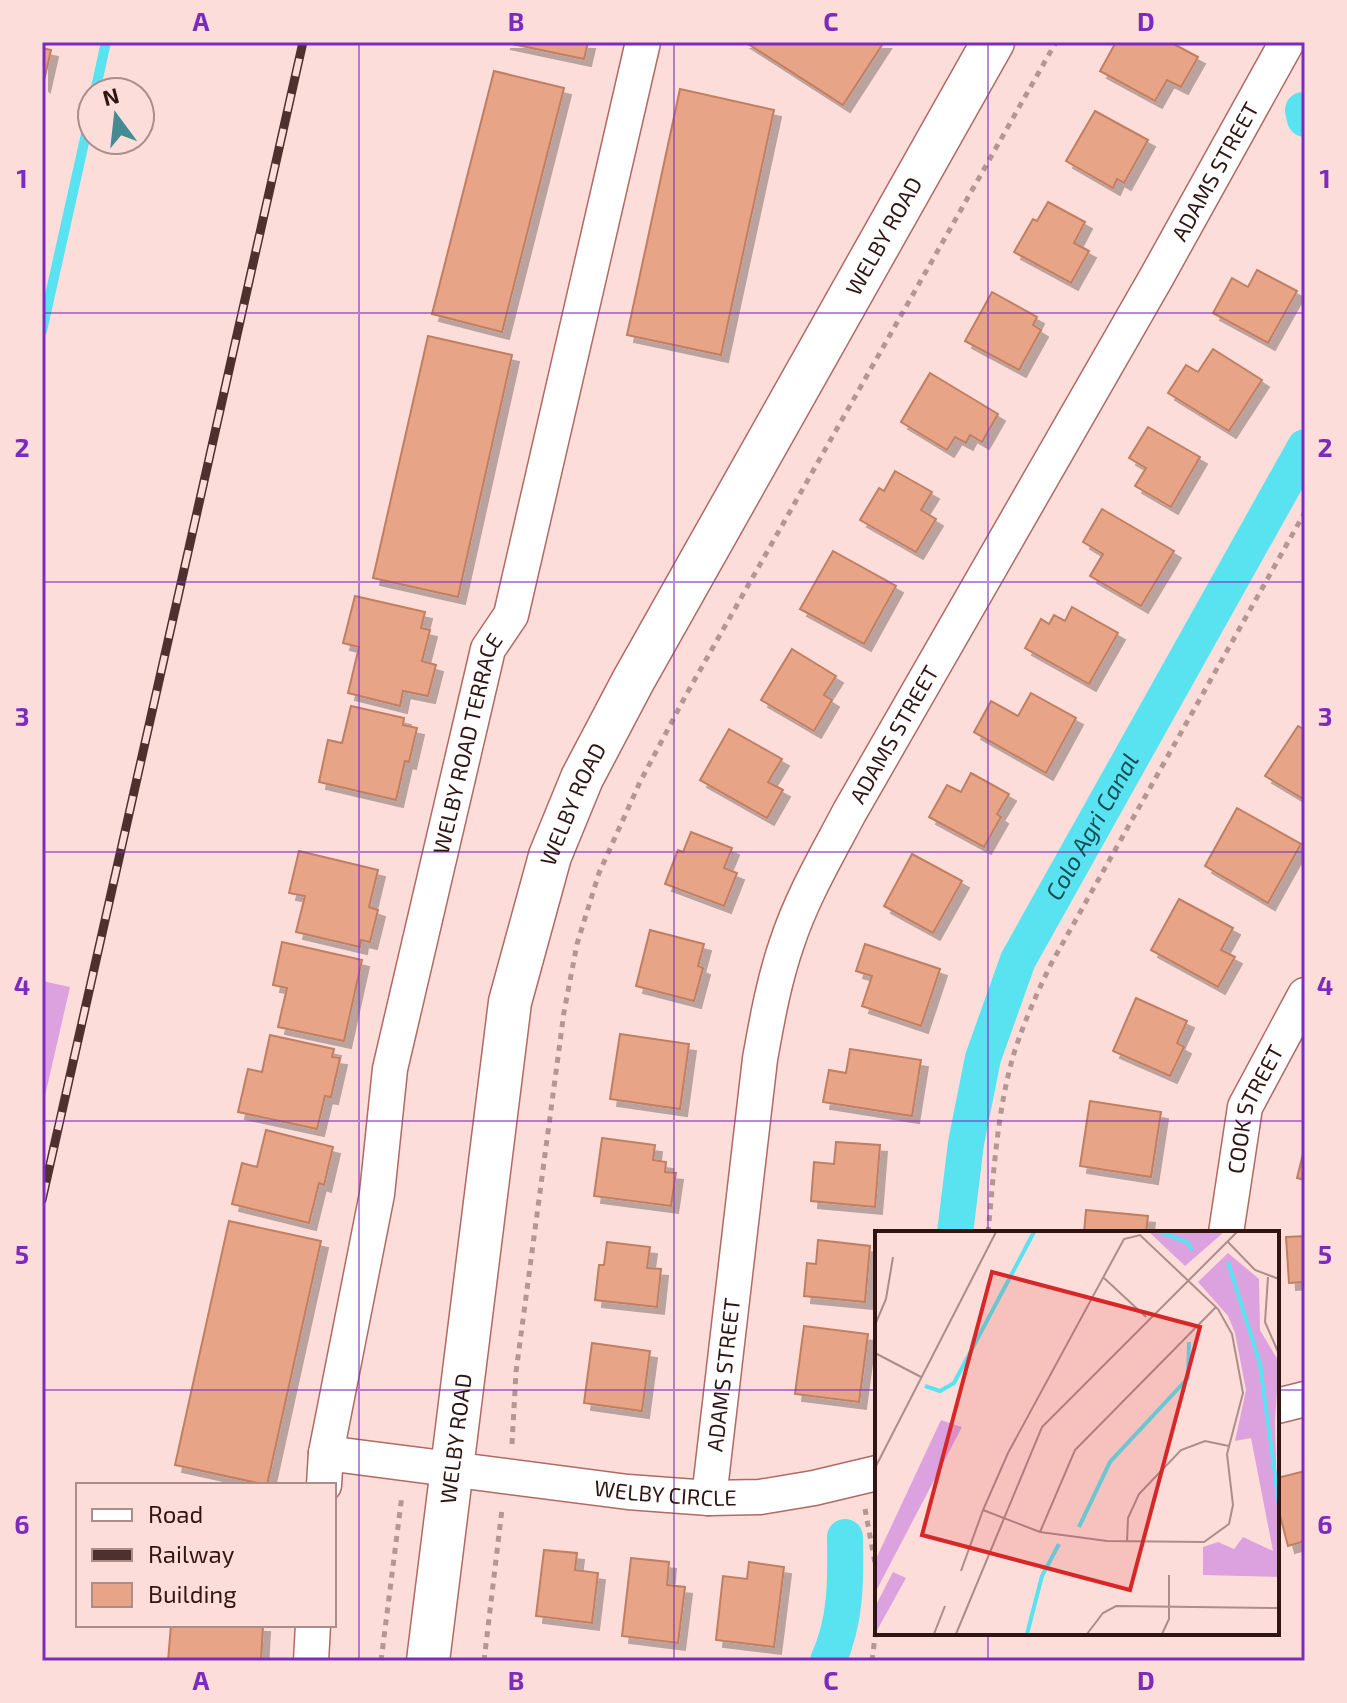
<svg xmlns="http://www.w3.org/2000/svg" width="1347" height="1703" font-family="'Exo 2',sans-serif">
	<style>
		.green { fill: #dca2df }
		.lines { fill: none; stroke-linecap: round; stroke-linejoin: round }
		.stream { stroke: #59e2f0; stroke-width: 10 }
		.canal { stroke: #59e2f0; stroke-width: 36 }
		.building { fill: #e8a486; stroke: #c07f62; stroke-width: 2; filter: url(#shadow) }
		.minor-casing { stroke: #b06a64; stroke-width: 37 }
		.tertiary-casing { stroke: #b06a64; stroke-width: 45 }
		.path { stroke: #b59693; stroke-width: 5; stroke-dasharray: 6 6; stroke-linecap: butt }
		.minor { stroke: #fff; stroke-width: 34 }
		.tertiary { stroke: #fff; stroke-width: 42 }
		.rail-casing { stroke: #4e312f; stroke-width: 9 }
		.rail { stroke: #fdddd9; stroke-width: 6; stroke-dasharray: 18; stroke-linecap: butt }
		.grid { fill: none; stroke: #7b2cbf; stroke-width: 2; stroke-opacity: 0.55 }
		.labels { text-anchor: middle; stroke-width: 7; stroke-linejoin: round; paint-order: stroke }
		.street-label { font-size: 22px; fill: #311513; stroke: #fdddd9 }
		.water-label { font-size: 24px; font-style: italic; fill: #114e54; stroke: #fdddd9 }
		.inset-river { fill: none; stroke: #59e2f0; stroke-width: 4 }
		.inset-road { fill: none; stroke: #ab8d8a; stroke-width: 2 }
		.view { fill: #d62828; fill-opacity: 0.15; stroke: #d62828; stroke-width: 4 }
		.inset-edge { fill: none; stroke: #311513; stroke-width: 4 }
		.neatline { fill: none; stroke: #7b2cbf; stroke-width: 3 }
		.grid-label { font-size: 26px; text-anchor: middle; font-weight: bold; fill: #7b2cbf }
	</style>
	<defs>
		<filter id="shadow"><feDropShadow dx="7" dy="7" stdDeviation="0" flood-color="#0004"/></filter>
	</defs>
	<rect width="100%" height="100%" fill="#fdddd9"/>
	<polygon class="green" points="42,981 70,987 42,1109"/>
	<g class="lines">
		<g class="stream">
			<polyline points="95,92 106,42"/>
			<polyline points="42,331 92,107"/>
		</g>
		<g class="canal">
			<polyline points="1303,110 1305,119"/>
			<path id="s1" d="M 955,1233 L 966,1143 L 983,1058 L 1018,960 L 1305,447"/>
			<path d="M 828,1661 C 846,1621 846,1581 845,1537"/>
		</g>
	</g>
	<g class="building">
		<polygon points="503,42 588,42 584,59"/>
		<polygon points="745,42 884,42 843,105"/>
		<polygon points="1116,42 1170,42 1198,57 1181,87 1167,80 1155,101 1100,71"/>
		<polygon points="42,48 51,50 43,85 42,84"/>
		<polygon points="494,71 564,88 502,332 432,314"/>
		<polygon points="680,89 774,110 721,355 627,335"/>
		<polygon points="1095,111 1148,140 1124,183 1117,179 1113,188 1066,161"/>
		<polygon points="1048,202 1085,222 1074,243 1089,251 1071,283 1014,252 1033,219 1037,221"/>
		<polygon points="1257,270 1297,291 1268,343 1213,313 1232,278 1248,287"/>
		<polygon points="992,292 1037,317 1033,325 1041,330 1019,370 965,341"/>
		<polygon points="428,336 512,355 458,597 373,578"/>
		<polygon points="1213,349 1262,380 1229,431 1168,393 1186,365 1198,372"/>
		<polygon points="930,373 998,414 982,442 970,435 966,443 955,437 947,450 901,422"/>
		<polygon points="1148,427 1200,457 1171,507 1135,486 1146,468 1129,458"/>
		<polygon points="895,471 932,492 921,510 936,519 916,552 860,520 879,488 884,491"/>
		<polygon points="1102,509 1174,551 1141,606 1090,576 1103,554 1083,542"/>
		<polygon points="833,551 896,586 864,644 800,609"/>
		<polygon points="355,596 425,612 421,628 430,630 422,661 436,665 428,696 403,691 400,706 348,693 359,647 343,643"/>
		<polygon points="1072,607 1118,633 1089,684 1025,648 1041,619 1049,624 1054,615 1065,621"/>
		<polygon points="792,649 836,676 824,695 832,700 814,731 761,700"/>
		<polygon points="1031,693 1076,718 1046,773 974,732 991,701 1018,716"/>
		<polygon points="351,706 404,718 403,725 417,728 409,762 405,761 396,800 319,782 328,740 342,743"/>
		<polygon points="1298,726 1305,730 1305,800 1265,776"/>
		<polygon points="729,729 782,759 768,782 783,790 767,818 700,780"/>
		<polygon points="971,773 1009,794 997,814 1001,817 984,847 929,817 947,785 961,792"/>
		<polygon points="1237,808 1301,844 1268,903 1205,866"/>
		<polygon points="691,832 732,848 724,868 737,873 724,906 665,884 678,850 683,852"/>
		<polygon points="299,851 378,870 369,907 378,910 370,942 361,940 360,947 296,932 305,896 289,893"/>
		<polygon points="912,854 962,881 933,933 884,906"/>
		<polygon points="1179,899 1233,928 1221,950 1235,957 1218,987 1151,950"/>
		<polygon points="650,930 704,944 698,966 703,968 694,1001 636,986"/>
		<polygon points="282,942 362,960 344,1041 278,1027 287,988 273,985"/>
		<polygon points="865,944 940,969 921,1026 862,1006 872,976 856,971"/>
		<polygon points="1136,998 1187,1021 1177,1043 1184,1047 1170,1076 1113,1051"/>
		<polygon points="620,1034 689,1044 680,1109 610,1099"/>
		<polygon points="270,1035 334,1049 332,1057 340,1058 331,1097 325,1096 317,1129 238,1112 248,1069 262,1072"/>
		<polygon points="850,1049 921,1060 912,1116 823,1102 829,1070 846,1073"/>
		<polygon points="1090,1101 1161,1112 1151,1177 1080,1166"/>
		<polygon points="266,1130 333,1147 324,1185 319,1183 309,1223 232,1204 242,1163 257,1167"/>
		<polygon points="602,1138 655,1145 653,1160 666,1162 665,1172 676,1173 671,1206 594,1196"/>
		<polygon points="836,1142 880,1145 875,1207 811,1201 814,1162 834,1164"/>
		<polygon points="1305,1146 1305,1180 1297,1178"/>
		<polygon points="1086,1210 1148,1216 1146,1233 1084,1233"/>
		<polygon points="229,1221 321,1241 267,1485 175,1465"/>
		<polygon points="1305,1236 1305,1282 1289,1283 1286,1237"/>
		<polygon points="818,1240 870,1246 865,1302 804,1296 807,1263 816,1264"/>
		<polygon points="607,1242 650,1247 647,1268 661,1269 657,1307 595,1300 599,1265 604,1265"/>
		<polygon points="804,1326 868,1334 859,1402 795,1394"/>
		<polygon points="592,1343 650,1351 642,1411 584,1403"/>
		<polygon points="1305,1471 1305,1541 1288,1546 1277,1504 1277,1478"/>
		<polygon points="544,1550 577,1553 575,1570 598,1573 592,1623 536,1616"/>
		<polygon points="631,1558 669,1562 667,1585 685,1587 678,1643 622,1636"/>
		<polygon points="749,1562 784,1567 774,1647 716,1640 723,1576 747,1579"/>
		<polygon points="171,1625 263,1625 261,1661 168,1661"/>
	</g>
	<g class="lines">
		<g class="minor-casing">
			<g id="minor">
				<path id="s2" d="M 1226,1233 L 1245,1107 L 1305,995"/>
				<polyline points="1277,1406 1305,1399"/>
				<path id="s3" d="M 326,1453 L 628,1492 L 709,1498 L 760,1497 L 814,1488 L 877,1473"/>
				<path id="s4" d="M 324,1485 L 326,1453 L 377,1194 L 390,1069 L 488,649 L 511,615 L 643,42"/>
				<path id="s5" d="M 709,1498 L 760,1059 C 767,1020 774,980 787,943 C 802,897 827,855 849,813 L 1156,278 L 1287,42"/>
				<polyline points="311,1661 313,1625"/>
			</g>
		</g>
		<g class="tertiary-casing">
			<g id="tertiary">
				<path id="s6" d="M 428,1661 L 510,1002 L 550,856 L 582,778 L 633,681 L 993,42"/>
			</g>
		</g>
		<g class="path">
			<path d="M 988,1233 C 994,1172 997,1109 1015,1050 C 1025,1020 1037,993 1051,964 L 1305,512"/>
			<polyline points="512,1444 516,1372 564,1012 577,944 599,873 640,782 686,695 1056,42"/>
			<polyline points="865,1509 877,1574"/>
			<polyline points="381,1661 402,1495"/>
			<polyline points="484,1661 502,1509"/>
			<polyline points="872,1661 877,1620"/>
		</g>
		<use href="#minor" class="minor"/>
		<use href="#tertiary" class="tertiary"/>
		<g class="rail-casing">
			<polyline id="rail" points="42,1200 303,42"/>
		</g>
		<use href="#rail" class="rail"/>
	</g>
	<path class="grid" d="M 359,42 L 359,1661M 674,42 L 674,1661M 988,42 L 988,1233M 42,313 L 1305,313M 42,582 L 1305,582M 42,852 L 1305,852M 42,1121 L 1305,1121M 42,1390 L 877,1390M 1277,1390 L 1305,1390M 988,1633 L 988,1661"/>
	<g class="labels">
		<g class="street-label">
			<text dy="8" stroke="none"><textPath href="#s5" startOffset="1444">ADAMS STREET</textPath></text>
			<text dy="8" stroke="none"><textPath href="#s6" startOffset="1520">WELBY ROAD</textPath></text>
			<text dy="8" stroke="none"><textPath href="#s5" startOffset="796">ADAMS STREET</textPath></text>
			<text dy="8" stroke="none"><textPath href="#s4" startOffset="756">WELBY ROAD TERRACE</textPath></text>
			<text dy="8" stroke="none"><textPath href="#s6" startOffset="872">WELBY ROAD</textPath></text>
			<text dy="8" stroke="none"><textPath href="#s2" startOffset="128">COOK STREET</textPath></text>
			<text dy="8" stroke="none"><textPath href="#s5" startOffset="124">ADAMS STREET</textPath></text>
			<text dy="8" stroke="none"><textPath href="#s6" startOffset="224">WELBY ROAD</textPath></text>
			<text dy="8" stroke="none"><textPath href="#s3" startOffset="342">WELBY CIRCLE</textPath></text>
		</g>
		<g class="water-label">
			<text dy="8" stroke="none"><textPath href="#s1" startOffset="434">Colo Agri Canal</textPath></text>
		</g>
	</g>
	<g transform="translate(875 1231)">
		<rect width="404" height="404" fill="#fdddd9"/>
		<path d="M 274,1 L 349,1 L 310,35 ZM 353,22 L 384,48 L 385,99 L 404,131 L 400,190 L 404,346 L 328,344 L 328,316 L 343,311 L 359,318 L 368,306 L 398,320 L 376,207 L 360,210 L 371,159 L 360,102 L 353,85 L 323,51 ZM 66,189 L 87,196 L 0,362 L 0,330 ZM 18,341 L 31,347 L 0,403 L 0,376 Z" fill="#dca2df"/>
		<path class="inset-river" d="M 285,1 L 312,11 L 317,19M 353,31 L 385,133 L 404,273M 50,155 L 65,160 L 79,152 L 159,1M 204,296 L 235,231 L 313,147 L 314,111M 152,403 L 167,345 L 184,313"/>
		<path class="inset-road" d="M 352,10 L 380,39 L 404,48M 393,46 L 390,91 L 404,123M 229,47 L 271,86M 0,94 L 11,68 L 18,26M 0,122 L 46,146M 0,237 L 121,1M 165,301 L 200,219 L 341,76M 252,311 L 253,287 L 264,263 L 306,219 L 330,210 L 354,215M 86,340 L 108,279 L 133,222 L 249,8 L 265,4 L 343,78 L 357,103 L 368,162 L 352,223 L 358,274 L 354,293 L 329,311 L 232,310 L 165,301 L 108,279M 59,403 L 70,375M 81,403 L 167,196 L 362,1M 212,403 L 228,382 L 241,375 L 404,377M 287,403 L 294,388 L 294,344"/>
		<path class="view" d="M 117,41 L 325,96 L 255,359 L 47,304 Z"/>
		<rect width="404" height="404" class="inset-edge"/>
	</g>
	<rect width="1347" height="1703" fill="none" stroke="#fdddd9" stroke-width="88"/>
	<rect x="76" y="1483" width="260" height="144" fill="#fdddd9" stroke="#ab8d8a" stroke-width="2"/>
	<rect x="92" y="1509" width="40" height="12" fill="#ffffff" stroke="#ab8d8a" stroke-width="2"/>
	<text x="148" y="1523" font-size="24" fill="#311513">Road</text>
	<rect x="92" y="1549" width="40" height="12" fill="#4e312f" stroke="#ab8d8a" stroke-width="2"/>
	<text x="148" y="1563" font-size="24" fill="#311513">Railway</text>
	<rect x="92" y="1583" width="40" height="24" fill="#e8a486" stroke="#ab8d8a" stroke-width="2"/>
	<text x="148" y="1603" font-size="24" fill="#311513">Building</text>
	<g transform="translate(116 116) rotate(345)"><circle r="38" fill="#fdddd9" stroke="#ab8d8a" stroke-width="2"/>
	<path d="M0-6L14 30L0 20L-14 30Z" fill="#448b93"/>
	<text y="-12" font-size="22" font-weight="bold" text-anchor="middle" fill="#311513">N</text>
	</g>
	<rect x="44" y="44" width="1259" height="1615" class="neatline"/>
	<g class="grid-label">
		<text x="201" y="31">A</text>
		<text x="516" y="31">B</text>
		<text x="831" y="31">C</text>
		<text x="1146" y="31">D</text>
		<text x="22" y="188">1</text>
		<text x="1325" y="188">1</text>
		<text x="22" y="457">2</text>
		<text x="1325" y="457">2</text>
		<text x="22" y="726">3</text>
		<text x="1325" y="726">3</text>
		<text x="22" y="995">4</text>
		<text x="1325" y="995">4</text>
		<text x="22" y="1264">5</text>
		<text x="1325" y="1264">5</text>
		<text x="22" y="1534">6</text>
		<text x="1325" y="1534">6</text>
		<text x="201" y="1690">A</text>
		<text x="516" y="1690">B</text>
		<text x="831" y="1690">C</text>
		<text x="1146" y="1690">D</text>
	</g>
</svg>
